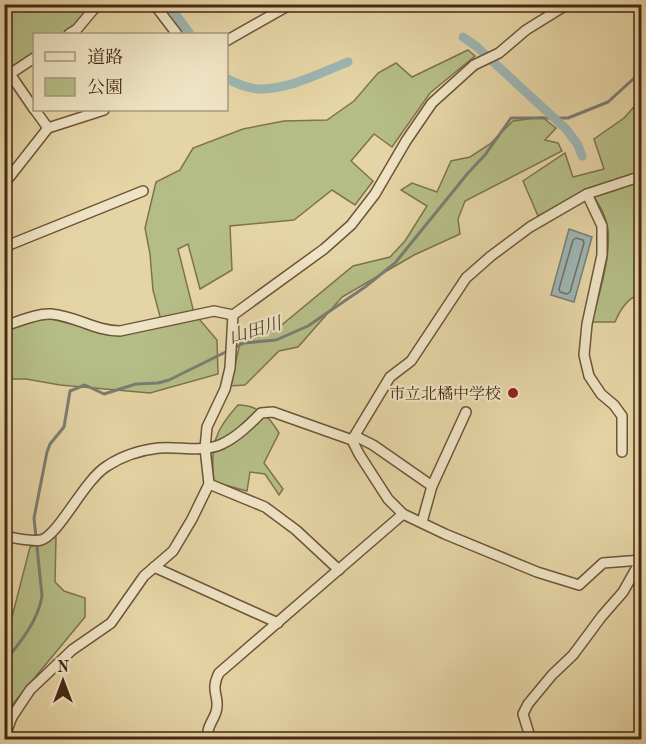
<svg xmlns="http://www.w3.org/2000/svg" width="646" height="744" font-family="'Old Standard TT','Noto Serif JP',serif">
	<style>
		.green { fill: #b5bd86; stroke: #7e734c; stroke-width: 1.5 }
		.water { fill: #9cb5b3; stroke: #7a7d73; stroke-width: 1.5 }
		.lines { fill: none; stroke-linecap: round; stroke-linejoin: round }
		.shore { stroke: #716f63; stroke-width: 1.5 }
		.stream { stroke: #7a7d73; stroke-width: 3 }
		.canal { stroke: #9cb5b3; stroke-width: 9 }
		.minor-casing { stroke: #6e5438; stroke-width: 12 }
		.minor { stroke: #eee3c4; stroke-width: 9 }
		.poi-dot { fill: #8f2418; stroke: #eee3c4; stroke-width: 2 }
		.labels { text-anchor: middle; stroke-width: 4.5; stroke-linejoin: round; paint-order: stroke }
		.poi-label { font-size: 16px; fill: #462913; stroke: #eee3c4; text-anchor: end }
		.water-label { font-size: 18px; font-style: italic; fill: #574533; stroke: #eee3c4 }
	</style>
	<rect width="100%" height="100%" fill="#e5d4a5"/>
	<filter id="stains"><feTurbulence type="fractalNoise" baseFrequency=".00333" numOctaves="4"/><feColorMatrix values="0 0 0 0 .2 0 0 0 0 .09 0 0 0 0 .02 0 0 0 .5 -.17"/></filter>
	<radialGradient id="worn" r=".72"><stop offset=".6" stop-color="#630" stop-opacity="0"/><stop offset="1" stop-color="#630" stop-opacity=".3"/></radialGradient>
	<g class="green">
		<polygon points="4,5 94,5 74,27 64,34 34,34 34,54 5,74"/>
		<polygon points="468,50 475,56 430,93 392,147 374,134 351,161 373,181 355,205 332,190 294,220 230,226 232,270 200,289 188,244 178,249 194,313 217,340 218,374 150,393 60,385 26,379 5,379 4,331 44,317 114,335 162,324 153,290 150,254 145,228 156,182 180,170 193,148 243,129 284,121 327,120 354,101 378,73 396,63 412,77"/>
		<path d="M 641,99 L 641,294 C 628,297 620,310 615,322 L 592,322 C 599,293 611,259 608,229 C 606,214 597,202 590,190 L 538,216 L 523,181 L 565,153 L 573,177 L 604,169 L 594,139 L 624,118 Z"/>
		<polygon points="542,117 556,128 545,140 558,143 562,151 465,201 458,219 460,234 414,255 342,297 298,347 279,351 245,385 230,386 241,339 278,328 353,266 390,257 405,241 427,206 401,190 412,183 437,192 451,161 470,157 490,144 513,121"/>
		<path d="M 238,405 C 258,405 269,416 279,433 L 264,463 L 283,489 L 279,495 L 265,474 L 250,472 L 247,491 L 214,482 C 210,446 214,431 238,405 Z"/>
		<polygon points="56,537 55,582 64,591 85,598 85,617 8,710 5,718 5,644 30,547"/>
	</g>
	<polygon class="water" points="569,229 592,237 574,302 551,295"/>
	<g class="lines">
		<polygon class="shore" points="576,238 583,240 584,243 570,292 567,294 560,292 559,289 573,240"/>
		<path class="stream" d="M 4,662 C 20,643 38,621 42,596 L 34,518 L 47,452 L 50,444 L 64,427 L 70,391 L 85,385 L 104,394 L 136,384 L 158,383 L 169,380 L 244,343 L 276,340 L 308,326 L 365,287 L 395,263 L 468,173 L 485,155 L 511,118 L 568,118 L 608,102 L 642,71"/>
		<g class="canal">
			<polyline points="168,4 190,34"/>
			<polyline points="463,37 476,46 566,129 578,145 582,156"/>
			<path d="M 226,78 C 235,83 247,88 258,89 C 288,90 320,73 348,62"/>
		</g>
		<g class="minor-casing">
			<g id="minor">
				<polyline points="154,4 177,34"/>
				<polyline points="69,34 77,29 98,4"/>
				<polyline points="226,41 291,4"/>
				<polyline points="10,74 34,109"/>
				<polyline points="4,78 34,58"/>
				<polyline points="48,128 104,110"/>
				<polyline points="4,184 48,128 35,110"/>
				<polyline points="587,194 602,226 602,255 587,324 584,355 589,376 601,394 614,405 622,416 622,452"/>
				<polyline points="4,247 143,191"/>
				<path d="M 4,326 C 18,322 37,313 51,314 C 76,316 95,331 120,331 L 214,311 L 233,315"/>
				<polyline points="355,436 373,445 432,486"/>
				<polyline points="352,440 390,377 411,361 466,278 491,256 530,227 587,194 642,176"/>
				<polyline points="209,484 265,507 296,530 339,570"/>
				<polyline points="422,522 432,486 466,412"/>
				<path d="M 4,536 C 15,538 31,542 41,540 C 59,535 84,480 107,466 C 122,456 141,450 159,448 C 179,446 203,453 222,444 C 237,437 250,424 261,413 L 273,412 L 352,440 L 359,454 L 388,499 L 403,514 L 445,534 L 537,572 L 579,585 L 603,563 L 642,560"/>
				<polyline points="154,567 278,623"/>
				<polyline points="6,740 6,733 12,717 30,690 72,650 111,623 144,576 173,551 192,519 209,484 205,448 207,427 225,389 230,368 233,315 324,249 351,225 375,194 406,141 432,103 474,65 499,53 526,30 568,4"/>
				<path d="M 210,740 C 204,729 213,722 216,712 C 221,697 209,692 219,673 L 403,514"/>
				<polyline points="531,740 523,714 528,704 552,675 573,655 602,616 623,592 641,560"/>
			</g>
		</g>
		<use href="#minor" class="minor"/>
	</g>
	<circle class="poi-dot" cx="513" cy="393" r="6"/>
	<g class="labels">
		<g class="poi-label">
			<text x="501" y="399">市立北橘中学校</text>
		</g>
		<g class="water-label">
			<text transform="translate(255 330) rotate(-16)" y="6">山田川</text>
		</g>
	</g>
	<rect width="646" height="744" fill="none" stroke="#e5d4a5" stroke-width="24"/>
	<rect x="6" y="6" width="634" height="732" fill="none" stroke="#462913" stroke-width="3"/>
	<rect x="12" y="12" width="622" height="720" fill="none" stroke="#462913" stroke-width="1.5"/>
	<rect x="33" y="33" width="195" height="78" fill="#eee3c4" stroke="#ab997d" stroke-width="1.5"/>
	<rect x="45" y="52" width="30" height="9" fill="#eee3c4" stroke="#ab997d" stroke-width="1.5"/>
	<text x="87" y="63" font-size="18" fill="#462913">道路</text>
	<rect x="45" y="78" width="30" height="18" fill="#b5bd86" stroke="#ab997d" stroke-width="1.5"/>
	<text x="87" y="93" font-size="18" fill="#462913">公園</text>
	<g transform="translate(63 681)" stroke="#eee3c4" stroke-width="4.5" paint-order="stroke">
	<path d="M0-4.5L10 22L0 15L-10 22Z" fill="#462913"/>
	<text y="-9" font-size="16" font-weight="bold" text-anchor="middle" fill="#462913">N</text>
	</g>
	<rect width="100%" height="100%" filter="url(#stains)"/>
	<rect width="100%" height="100%" fill="url(#worn)"/>
</svg>
